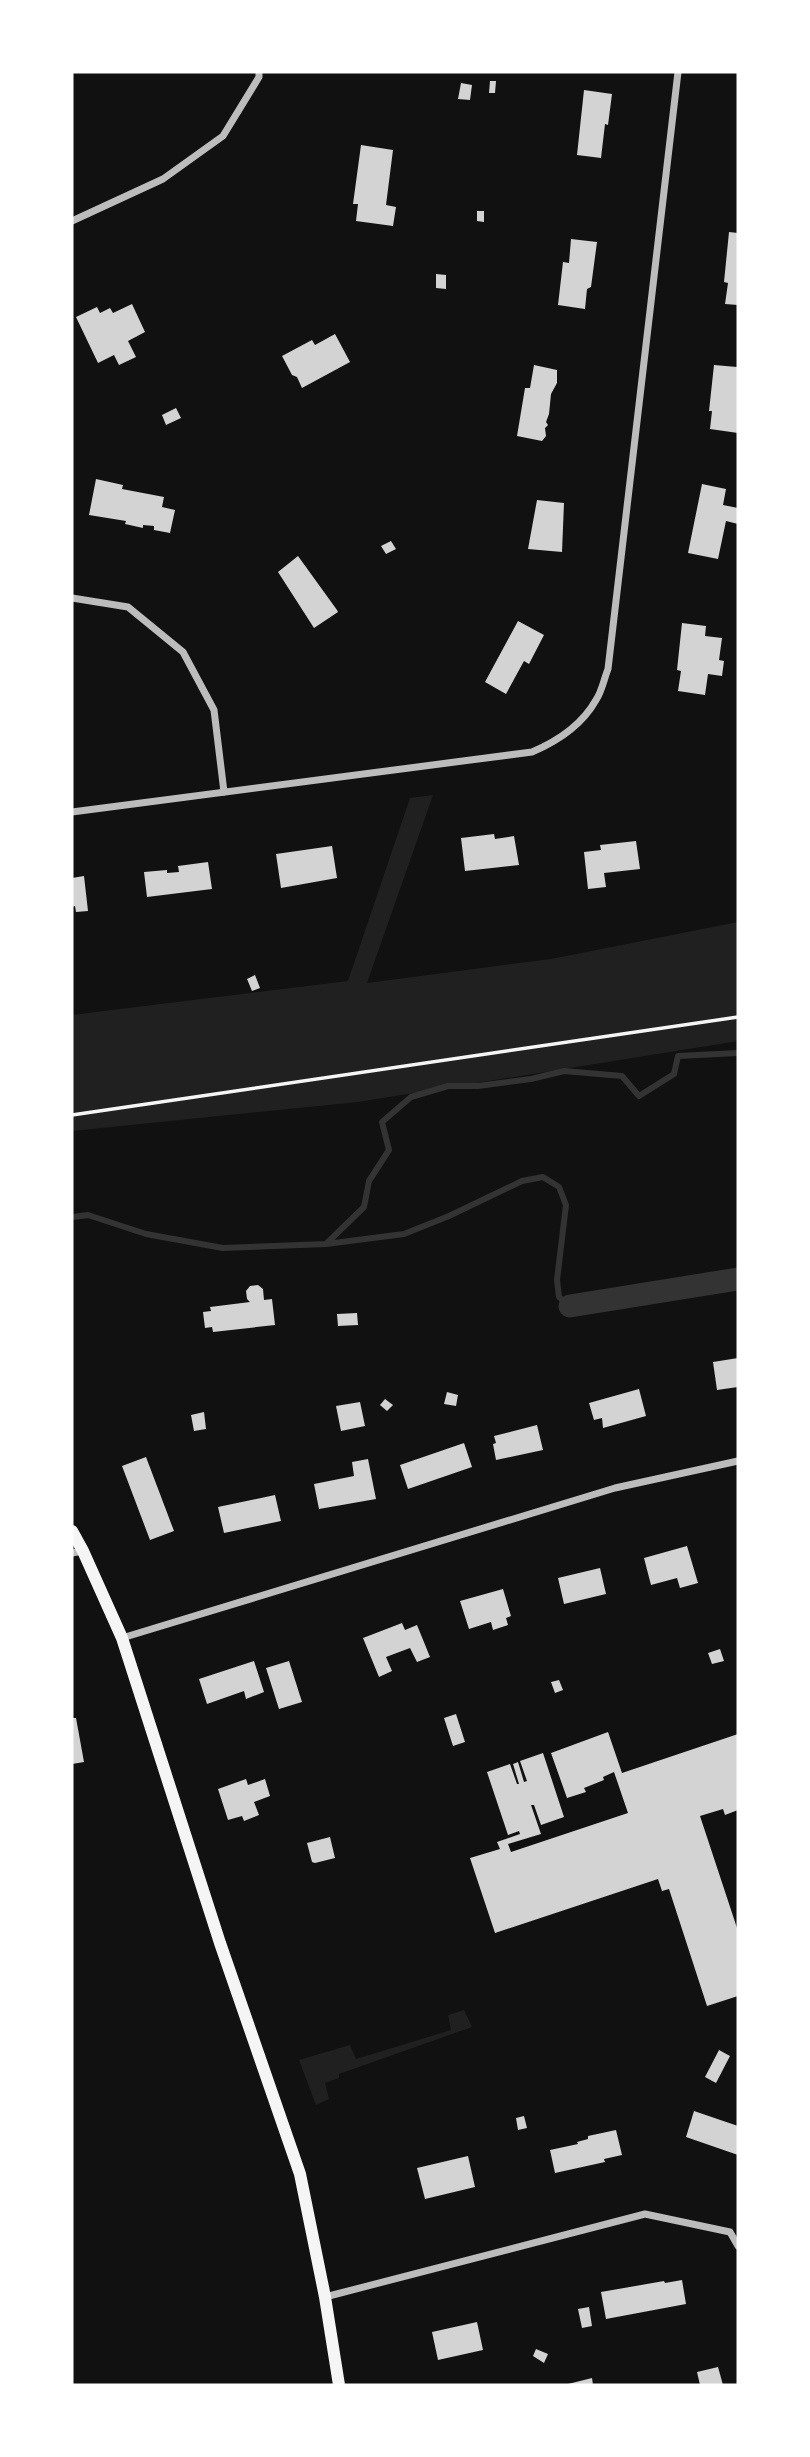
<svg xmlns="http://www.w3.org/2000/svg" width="810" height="2457" font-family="'Fira Sans Condensed',sans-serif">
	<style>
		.green { fill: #202020 }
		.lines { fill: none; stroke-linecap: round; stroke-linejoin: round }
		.stream { stroke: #333; stroke-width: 6 }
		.canal { stroke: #333; stroke-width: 23 }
		.building { fill: #d3d3d3 }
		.path { stroke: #f5f5f5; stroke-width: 3.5 }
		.minor { stroke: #bcbcbc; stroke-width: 7 }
		.secondary { stroke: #f5f5f5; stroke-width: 12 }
	</style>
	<rect width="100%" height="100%" fill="#111"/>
	<g class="green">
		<polygon points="433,795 367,983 551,959 738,922 738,1041 358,1102 72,1131 72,1015 348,981 410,798"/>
		<polygon points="464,2010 472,2027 339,2074 339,2078 325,2083 329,2099 316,2105 299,2060 350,2045 356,2059 451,2030 448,2015"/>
	</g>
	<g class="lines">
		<g class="stream">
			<polyline points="72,1217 88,1215 146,1234 223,1248 326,1244 404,1234 449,1216 522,1181 543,1177 559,1187 566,1205 557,1280 559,1297 570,1306"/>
			<polyline points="327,1243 364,1207 369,1181 389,1150 382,1122 411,1097 448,1086 478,1086 531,1079 564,1071 622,1076 639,1096 674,1074 678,1056 738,1053"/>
		</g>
		<polyline class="canal" points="570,1306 738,1279"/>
	</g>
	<g class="building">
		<polygon points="490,81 496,81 495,93 489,93"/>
		<polygon points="461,83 472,85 470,100 458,99"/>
		<polygon points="584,90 612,94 608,125 605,124 601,158 577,155"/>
		<polygon points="361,145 393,150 386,205 396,207 393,226 356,221 358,204 353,204"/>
		<polygon points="477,211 484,211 484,222 477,221"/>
		<polygon points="729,232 738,233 738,305 725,304 728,283 724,282"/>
		<polygon points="571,239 597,242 591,287 587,289 585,309 558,305 563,262 569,263"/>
		<polygon points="436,274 446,275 446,289 436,288"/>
		<polygon points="132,304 145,332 128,341 136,357 119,365 114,355 98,363 76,317 97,307 100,313 110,308 113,313"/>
		<polygon points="335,334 350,362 302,388 297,377 292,375 282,356 312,340 315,345"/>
		<polygon points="534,365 557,370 557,383 551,394 549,414 546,422 548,425 545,428 546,436 542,441 517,436 525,388 530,388"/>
		<polygon points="714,365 737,367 738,370 738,433 710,429 712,411 709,411"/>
		<polygon points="176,408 181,418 166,425 162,415"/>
		<polygon points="96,479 123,485 122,489 164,497 162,507 175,510 170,533 154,530 154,526 143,525 143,528 125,524 126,521 89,515"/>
		<polygon points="702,484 726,489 723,505 738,508 738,524 726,521 718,559 688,553"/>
		<polygon points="537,500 564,503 562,552 528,549"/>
		<polygon points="391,541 396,549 386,554 381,546"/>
		<polygon points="298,556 337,610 338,612 314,628 278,572"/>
		<polygon points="518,621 544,635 529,664 524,661 506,694 485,682"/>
		<polygon points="682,623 706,626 705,636 722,638 719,660 724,661 722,676 708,674 705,695 678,691 681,671 677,670"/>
		<polygon points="494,834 495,839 514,836 519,865 465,871 461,838"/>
		<polygon points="636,841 640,869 604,873 606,887 588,889 584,852 601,850 600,845"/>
		<polygon points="332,846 337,878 281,888 276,854"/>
		<polygon points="208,862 212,889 147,897 144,872 167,870 167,873 179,872 178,866"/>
		<polygon points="84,876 88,911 76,912 75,906 72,907 72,878"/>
		<polygon points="255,975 260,988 252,991 247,979"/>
		<polygon points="258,1285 263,1289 264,1300 272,1299 275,1325 213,1332 212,1327 205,1328 203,1312 211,1311 210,1307 250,1302 247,1299 246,1291 250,1286"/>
		<polygon points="357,1313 358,1325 338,1326 337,1314"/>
		<polygon points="738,1358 738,1387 717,1390 713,1362"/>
		<polygon points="639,1389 646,1416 603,1428 602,1418 594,1420 589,1403"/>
		<polygon points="447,1392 458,1395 456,1406 444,1404"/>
		<polygon points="385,1399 393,1405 387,1411 380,1405"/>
		<polygon points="360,1402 365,1426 341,1431 336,1406"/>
		<polygon points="204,1412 206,1429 194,1431 191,1415"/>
		<polygon points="537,1425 543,1450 496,1460 493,1444 496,1443 494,1436"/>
		<polygon points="464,1443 472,1467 408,1489 400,1465"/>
		<polygon points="146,1457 174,1531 150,1540 122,1466"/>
		<polygon points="368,1459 376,1499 319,1509 314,1484 354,1476 352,1462"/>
		<polygon points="275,1495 281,1521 224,1533 218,1507"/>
		<polygon points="687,1546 698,1583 680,1588 677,1578 651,1585 644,1558"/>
		<polygon points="600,1568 606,1594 564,1604 558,1578"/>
		<polygon points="503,1589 511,1616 506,1618 508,1625 493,1630 491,1622 469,1629 460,1601"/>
		<polygon points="402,1623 405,1630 417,1625 430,1657 417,1662 410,1648 386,1657 392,1671 379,1677 363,1638"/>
		<polygon points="720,1649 724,1661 712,1664 708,1653"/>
		<polygon points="254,1661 264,1692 246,1699 244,1691 207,1704 199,1679"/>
		<polygon points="289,1661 302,1702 279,1709 266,1668"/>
		<polygon points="559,1680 563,1690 555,1693 551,1682"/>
		<polygon points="456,1714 465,1742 453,1746 444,1718"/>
		<polygon points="72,1718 76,1718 84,1762 72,1764"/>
		<polygon points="608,1732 622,1773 738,1734 738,1810 725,1815 723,1809 700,1816 738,1931 738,1996 707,2006 669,1889 662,1891 658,1879 495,1933 470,1858 500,1849 497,1842 520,1834 519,1831 508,1835 487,1772 510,1764 517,1784 519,1784 513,1764 518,1762 524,1782 527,1781 520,1761 543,1753 564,1817 541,1825 534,1805 531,1805 541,1834 508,1844 511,1852 628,1813 614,1772 603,1777 604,1780 584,1788 586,1792 567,1798 551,1753"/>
		<polygon points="246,1779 248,1785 265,1779 270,1796 254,1802 259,1815 244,1821 242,1816 228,1820 218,1789"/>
		<polygon points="330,1837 335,1858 315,1863 312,1862 307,1843"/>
		<polygon points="719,2050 730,2056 716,2083 705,2077"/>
		<polygon points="694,2111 738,2126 738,2155 686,2137"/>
		<polygon points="524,2116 527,2128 518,2130 516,2118"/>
		<polygon points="616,2130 622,2155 604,2159 605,2162 555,2173 550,2150 578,2144 577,2142 588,2139 588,2136"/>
		<polygon points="468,2156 475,2187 425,2199 417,2168"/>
		<polygon points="682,2280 686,2304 606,2319 601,2292 664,2281 665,2283"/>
		<polygon points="589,2307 592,2326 582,2328 578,2309"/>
		<polygon points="477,2322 483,2350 438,2360 432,2332"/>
		<polygon points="536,2349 548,2354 544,2363 533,2356"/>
		<polygon points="718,2367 723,2385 700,2385 697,2372"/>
		<polygon points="592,2378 593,2385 568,2385 568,2384"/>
	</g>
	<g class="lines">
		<polyline class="path" points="72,1115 738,1017"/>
		<g class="minor">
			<polyline points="72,221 163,179 223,136 259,77 259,72"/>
			<polyline points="72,598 128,607 183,652 214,710 224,792"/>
			<path d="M 72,812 L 532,752 C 558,741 582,725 596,700 C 602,691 604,679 608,669 L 678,72"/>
			<polyline points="72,1553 83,1551"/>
			<polyline points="122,1638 615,1488 738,1461"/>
			<polyline points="325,2297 645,2214 730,2232 738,2246"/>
		</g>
		<polyline class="secondary" points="72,1531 83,1551 122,1638 220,1943 300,2174 325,2297 339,2385"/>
	</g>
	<rect width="810" height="2457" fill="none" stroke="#ffffff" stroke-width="147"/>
</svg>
